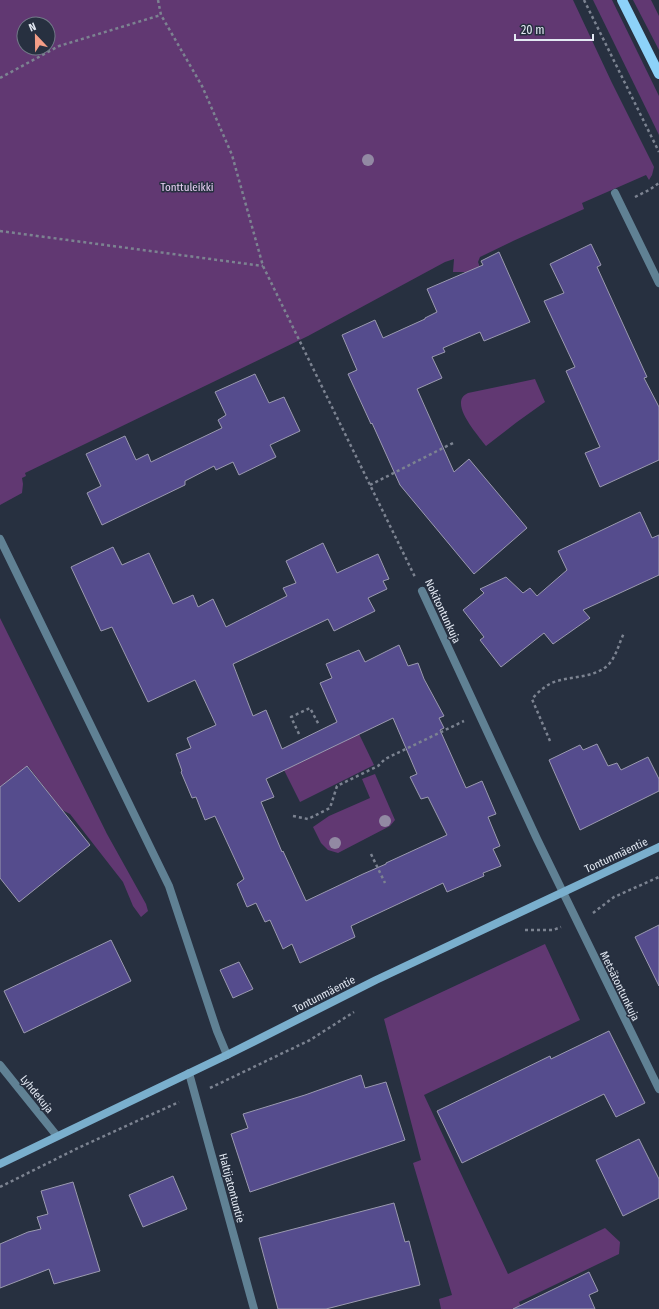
<svg xmlns="http://www.w3.org/2000/svg" width="659" height="1309" font-family="'Fira Sans Condensed',sans-serif">
	<style>
		.green { fill: #613872; fill-rule: evenodd }
		.building { fill: #554c8d; stroke: #9b9ab0; fill-rule: evenodd }
		.lines { fill: none; stroke-linecap: round; stroke-linejoin: round }
		.path { stroke: #7c8391; stroke-width: 2.5; stroke-dasharray: 3 3; stroke-linecap: butt }
		.lane { stroke: #608194; stroke-width: 8 }
		.street { stroke: #608194; stroke-width: 8 }
		.secondary { stroke: #7aafcd; stroke-width: 8 }
		.primary { stroke: #8dd2f9; stroke-width: 10 }
		.tree { fill: #9289a3 }
		.labels { text-anchor: middle; stroke-width: 3; stroke-linejoin: round; paint-order: stroke }
		.park-label { font-size: 11px; fill: #e9d1f4; stroke: #273040 }
		.street-label { font-size: 11px; fill: #e3e9f3; stroke: #273040 }
	</style>
	<rect width="100%" height="100%" fill="#273040"/>
	<g class="green">
		<path d="M 0,0 L 573,0 L 612,83 L 654,167 L 652,175 L 649,180 L 646,175 L 582,203 L 584,209 L 513,241 L 480,257 L 478,262 L 481,270 L 468,277 L 464,272 L 453,272 L 454,259 L 445,262 L 308,336 L 25,473 L 26,476 L 22,478 L 23,484 L 22,493 L 0,505 ZM 24,24 L 48,24 L 48,48 L 24,48 Z"/>
		<polygon points="593,0 612,0 659,96 659,135"/>
		<polygon points="633,0 651,0 659,16 659,50"/>
		<path d="M 535,379 L 545,402 L 517,422 L 486,446 C 479,436 447,402 468,393 Z"/>
		<polygon points="0,618 107,834 146,904 148,911 141,917 133,906 123,882 70,814 62,810 28,766 0,787"/>
		<polygon points="359,734 374,765 300,802 284,770"/>
		<polygon points="375,774 395,820 390,826 338,853 328,850 321,843 313,827 329,816 370,798 362,779"/>
		<polygon points="545,944 580,1020 424,1095 508,1274 605,1228 620,1242 619,1254 519,1302 522,1309 441,1309 439,1299 452,1295 413,1163 421,1160 384,1019"/>
	</g>
	<g class="building">
		<polygon points="591,244 601,265 597,267 647,377 644,378 659,407 659,460 600,487 585,453 600,447 566,371 575,367 544,301 564,293 550,264"/>
		<polygon points="499,252 530,322 484,341 480,332 443,348 445,352 432,357 442,378 417,389 454,472 469,459 527,528 474,574 400,485 372,423 371,424 348,374 357,370 342,335 375,320 383,338 425,319 425,318 437,312 427,289 483,265 481,261"/>
		<polygon points="255,374 269,403 284,397 300,431 270,445 276,457 239,475 233,462 216,470 214,466 185,481 185,485 102,525 87,493 101,486 86,454 125,436 136,460 148,454 151,462 222,428 218,420 226,415 215,392"/>
		<polygon points="640,512 652,538 659,535 659,575 583,610 590,618 553,644 544,633 501,667 480,640 484,637 463,610 484,593 480,589 506,577 523,593 530,588 537,596 567,570 558,551"/>
		<path d="M 323,543 L 337,573 L 378,554 L 389,579 L 383,581 L 387,589 L 368,598 L 375,611 L 334,631 L 328,619 L 233,664 L 253,716 L 266,710 L 282,749 L 337,722 L 320,683 L 332,678 L 326,664 L 359,650 L 365,662 L 399,645 L 408,666 L 418,663 L 424,679 L 444,716 L 439,718 L 444,728 L 440,730 L 466,788 L 482,781 L 496,814 L 488,817 L 500,846 L 493,849 L 501,866 L 483,873 L 484,876 L 447,892 L 443,883 L 351,926 L 355,937 L 300,963 L 292,944 L 283,949 L 270,920 L 265,922 L 256,903 L 247,907 L 237,884 L 244,879 L 215,816 L 205,820 L 196,797 L 192,798 L 181,772 L 182,771 L 176,754 L 191,748 L 187,738 L 216,725 L 195,680 L 148,702 L 112,627 L 101,631 L 71,567 L 113,547 L 122,565 L 149,553 L 173,604 L 193,595 L 198,607 L 213,599 L 226,627 L 287,596 L 283,588 L 296,583 L 286,561 ZM 393,718 L 417,774 L 410,777 L 421,799 L 428,797 L 447,835 L 386,863 L 386,864 L 363,874 L 306,901 L 283,851 L 282,852 L 261,802 L 274,797 L 266,779 Z"/>
		<polygon points="597,744 608,766 617,763 621,770 648,757 659,779 659,791 580,830 549,760 580,745 583,750"/>
		<polygon points="27,766 90,845 19,902 0,878 0,787"/>
		<polygon points="659,925 659,986 635,937"/>
		<polygon points="111,940 131,981 24,1033 4,991"/>
		<polygon points="239,962 253,989 233,998 220,970"/>
		<polygon points="609,1031 645,1103 616,1117 604,1094 462,1163 437,1111 550,1056 551,1059"/>
		<polygon points="361,1075 365,1088 386,1082 405,1140 250,1192 231,1134 248,1128 243,1114 305,1095"/>
		<polygon points="639,1139 659,1179 659,1198 623,1216 596,1160"/>
		<polygon points="173,1176 187,1209 143,1227 129,1195"/>
		<polygon points="73,1182 100,1271 54,1284 49,1269 0,1288 0,1244 28,1232 41,1229 37,1217 48,1214 41,1191"/>
		<polygon points="394,1203 405,1242 409,1241 420,1285 326,1309 278,1309 259,1238"/>
		<polygon points="589,1272 598,1291 589,1295 595,1309 513,1309"/>
	</g>
	<g class="lines">
		<g class="path">
			<polyline points="158,0 161,15 202,86 232,155 263,266 415,577"/>
			<polyline points="584,0 659,152"/>
			<polyline points="0,78 59,46 161,15"/>
			<polyline points="635,197 649,190 659,183"/>
			<polyline points="0,231 263,266"/>
			<polyline points="370,485 453,443"/>
			<polyline points="299,734 291,717 310,708 319,725"/>
			<path d="M 550,741 L 532,699 C 539,691 547,684 557,681 C 574,676 592,678 607,666 C 616,658 619,643 624,633"/>
			<polyline points="293,816 308,819 330,808 337,786 378,766 385,759 464,721"/>
			<polyline points="371,854 385,883"/>
			<polyline points="593,913 614,897 659,877"/>
			<polyline points="525,930 553,930 561,927"/>
			<polyline points="210,1088 310,1040 354,1012"/>
			<polyline points="0,1187 80,1147 179,1102"/>
		</g>
		<g class="lane">
			<polyline points="615,193 659,283"/>
			<polyline points="0,539 169,886 217,1031 227,1055"/>
		</g>
		<g class="street">
			<polyline points="422,591 537,839 659,1089"/>
			<polyline points="0,1065 57,1136"/>
			<polyline points="189,1073 254,1309"/>
		</g>
		<polyline class="secondary" points="0,1164 227,1055 376,980 659,847"/>
		<polyline class="primary" points="622,0 659,74"/>
	</g>
	<g class="tree">
		<circle cx="368" cy="160" r="6"/>
		<circle cx="385" cy="821" r="6"/>
		<circle cx="335" cy="843" r="6"/>
	</g>
	<g class="labels">
		<g class="park-label">
			<text x="187" y="191">Tonttuleikki</text>
		</g>
		<g class="street-label">
			<text transform="translate(443 611) rotate(65)" y="4">Nokitontunkuja</text>
			<text transform="translate(616 855) rotate(-25)" y="4">Tontunmäentie</text>
			<text transform="translate(620 986) rotate(64)" y="4">Metsätontunkuja</text>
			<text transform="translate(324 994) rotate(-27)" y="4">Tontunmäentie</text>
			<text transform="translate(37 1094) rotate(51)" y="4">Lyhdekuja</text>
			<text transform="translate(232 1188) rotate(75)" y="4">Haltijatontuntie</text>
		</g>
	</g>
	<g transform="translate(36 36) rotate(338)"><circle r="19" fill="#273040" stroke="#727a88"/>
	<path d="M0-3L7 15L0 10L-7 15Z" fill="#f49e87"/>
	<text y="-6" font-size="11" font-weight="bold" text-anchor="middle" fill="#e3e9f3">N</text>
	</g>
	<path d="M515 34v6h78v-6" fill="none" stroke="#e3e9f3" stroke-width="2"/>
	<text x="521" y="34" font-size="12" fill="#e3e9f3" stroke="#273040" stroke-width="3" paint-order="stroke">20 m</text>
</svg>
